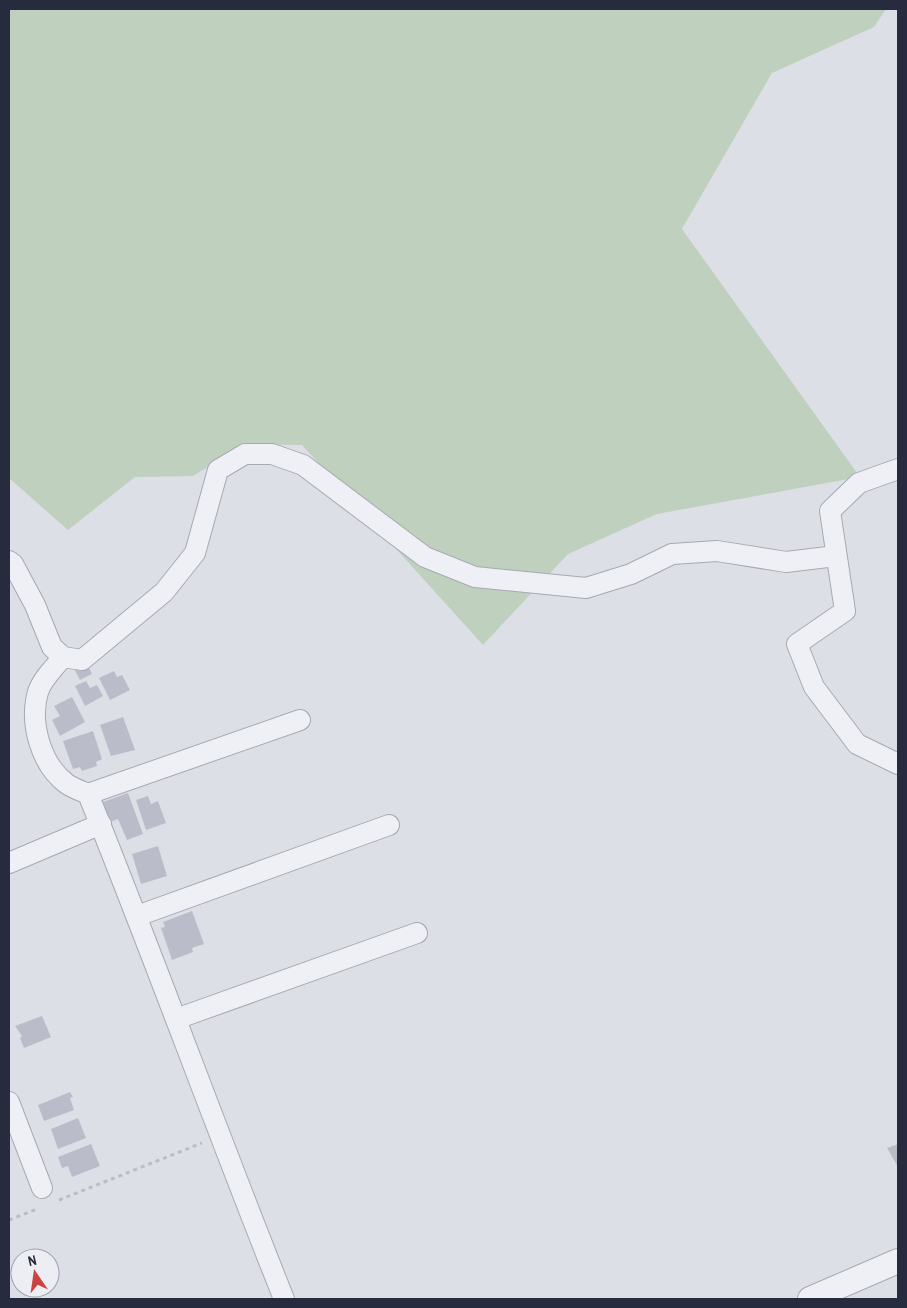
<svg xmlns="http://www.w3.org/2000/svg" width="907" height="1308" font-family="'Archivo Narrow',sans-serif">
	<style>
		.green { fill: #bfd1be }
		.building { fill: #babdc9 }
		.lines { fill: none; stroke-linecap: round; stroke-linejoin: round }
		.minor-casing { stroke: #a6a9b4; stroke-width: 22 }
		.tertiary-casing { stroke: #a6a9b4; stroke-width: 26 }
		.path { stroke: #bbbdc5; stroke-width: 3; stroke-dasharray: 4 4; stroke-linecap: butt }
		.minor { stroke: #eff0f5; stroke-width: 20 }
		.tertiary { stroke: #eff0f5; stroke-width: 24 }
	</style>
	<rect width="100%" height="100%" fill="#dddfe7"/>
	<polygon class="green" points="9,9 886,9 874,27 772,73 682,229 860,477 657,514 568,554 483,645 302,445 246,444 193,476 135,477 68,530 9,478"/>
	<g class="building">
		<polygon points="86,661 92,674 80,680 73,667"/>
		<polygon points="114,671 117,677 122,675 130,690 110,700 99,678"/>
		<polygon points="86,681 90,688 97,685 103,696 85,706 75,686"/>
		<polygon points="72,697 85,722 60,736 52,720 60,716 54,706"/>
		<polygon points="123,717 135,750 111,756 100,725"/>
		<polygon points="93,731 102,759 96,762 97,766 82,771 80,767 73,769 63,741"/>
		<polygon points="128,793 143,834 127,840 118,819 110,822 103,802"/>
		<polygon points="148,796 151,804 158,801 166,823 146,830 136,800"/>
		<polygon points="158,846 167,876 141,884 132,854"/>
		<polygon points="192,911 204,944 192,948 193,952 172,960 161,928 165,927 163,922"/>
		<polygon points="42,1016 51,1037 24,1048 20,1038 22,1036 15,1026"/>
		<polygon points="70,1092 73,1097 70,1098 74,1110 44,1121 38,1105"/>
		<polygon points="78,1118 86,1138 58,1149 51,1129"/>
		<polygon points="91,1144 100,1166 72,1177 68,1166 62,1168 58,1157"/>
		<polygon points="898,1144 898,1167 887,1148"/>
	</g>
	<g class="lines">
		<g class="minor-casing">
			<g id="minor">
				<polyline points="898,469 859,483 830,511 845,611 797,644 814,687 857,744 898,764"/>
				<polyline points="9,561 13,564 35,605 52,647 63,657 82,660 164,592 195,553 218,470 245,454 272,454 303,465 425,557 475,577 586,588 631,574 672,554 717,551 786,562 836,556"/>
				<path d="M 63,657 C 55,667 42,679 38,692 C 29,723 41,765 67,784 C 73,788 81,791 88,794 C 156,962 217,1132 284,1299"/>
				<polyline points="88,794 300,720"/>
				<polyline points="9,863 101,824"/>
				<polyline points="137,916 389,825"/>
				<polyline points="176,1019 417,933"/>
				<polyline points="9,1102 42,1188"/>
			</g>
		</g>
		<g class="tertiary-casing">
			<polyline id="tertiary" points="810,1299 898,1261"/>
		</g>
		<g class="path">
			<polyline points="59,1200 202,1143"/>
			<polyline points="9,1220 37,1209"/>
		</g>
		<use href="#minor" class="minor"/>
		<use href="#tertiary" class="tertiary"/>
	</g>
	<rect width="907" height="1308" fill="none" stroke="#262b3d" stroke-width="20"/>
	<g transform="translate(35 1273) rotate(347)"><circle r="24" fill="#eceef4" stroke="#9da0ab"/>
	<path d="M0-4L9 19L0 12L-9 19Z" fill="#ce4240"/>
	<text y="-8" font-size="14" font-weight="bold" text-anchor="middle" fill="#262b3d">N</text>
	</g>
</svg>
